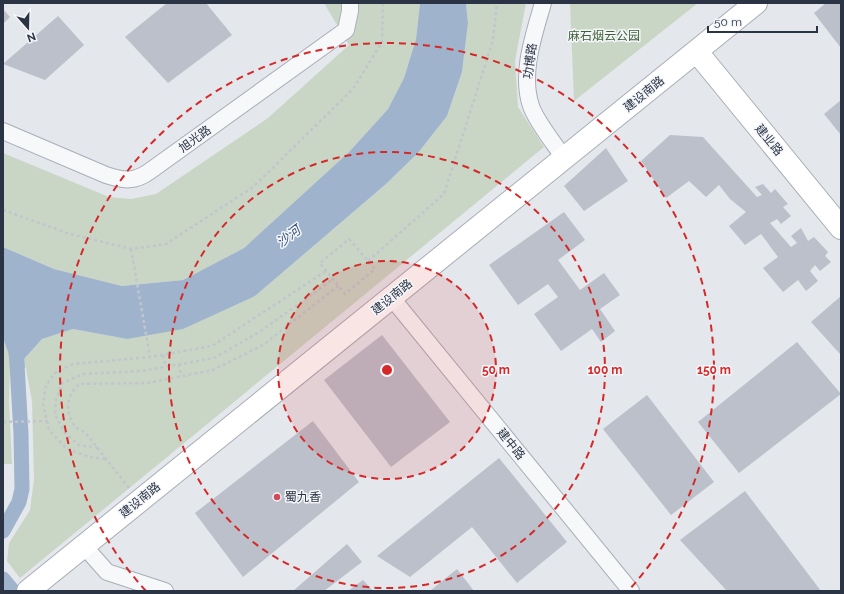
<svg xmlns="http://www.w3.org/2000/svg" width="844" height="594" font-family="Raleway,'Noto Sans SC',sans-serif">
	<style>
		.green { fill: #c9d6c5 }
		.water { fill: #9fb4cc }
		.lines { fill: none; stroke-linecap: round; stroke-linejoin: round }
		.canal { stroke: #9fb4cc; stroke-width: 15 }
		.building { fill: #bbc0ca }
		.street-casing { stroke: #a9aeb7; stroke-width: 18 }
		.secondary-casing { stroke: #a9aeb7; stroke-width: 24 }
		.path { stroke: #c2c5cb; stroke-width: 2.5; stroke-dasharray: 3 3; stroke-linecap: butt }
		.street { stroke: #f7f8fa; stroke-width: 16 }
		.secondary { stroke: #fff; stroke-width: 22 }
		.ring { fill: none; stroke: #d62828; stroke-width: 2; stroke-dasharray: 7 5 }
		.poi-dot { fill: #d1495b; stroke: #f4f6f9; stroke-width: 1.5 }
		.labels { text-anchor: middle; stroke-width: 3; stroke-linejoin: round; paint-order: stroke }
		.park-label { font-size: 12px; fill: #3f6138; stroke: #f4f6f9 }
		.street-label { font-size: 12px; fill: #2b3445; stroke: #f4f6f9 }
		.poi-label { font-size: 12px; fill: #2b3445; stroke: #f4f6f9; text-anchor: start }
		.water-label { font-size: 13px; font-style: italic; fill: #34527a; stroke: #f4f6f9 }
		.centre { fill: #d62828; stroke: #f4f6f9; stroke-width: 2 }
		.ring-label { font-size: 12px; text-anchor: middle; font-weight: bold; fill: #d62828; stroke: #f4f6f9; stroke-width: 3; stroke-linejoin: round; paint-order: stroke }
	</style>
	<rect width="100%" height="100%" fill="#e4e7ec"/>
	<g class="green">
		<polygon points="324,3 420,3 416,39 404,78 388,109 349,152 244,248 183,280 122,286 54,269 3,247 3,153 109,197 131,199 156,194 268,118 349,45"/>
		<polygon points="466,3 526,3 515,61 518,107 544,147 20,578 7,561 9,543 30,510 34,479 32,401 24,359 42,339 73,329 127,339 255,296 386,184 418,153 447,116 462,72 468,23"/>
		<polygon points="570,3 698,3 574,101"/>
		<polygon points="3,338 8,352 10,365 9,402 12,464 3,464"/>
	</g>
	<polygon class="water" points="420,3 466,3 468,23 462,72 447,116 418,153 386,184 255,296 183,329 127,339 73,329 42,339 24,359 25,368 10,365 8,352 3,338 3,247 54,269 122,286 183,280 244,248 349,152 388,109 404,78 416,39"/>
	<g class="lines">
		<g class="canal">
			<polyline points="3,531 19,502 22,489 21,434 16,347"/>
			<polyline points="3,579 13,591"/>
		</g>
	</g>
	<g class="building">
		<polygon points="167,3 206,3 232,35 168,83 125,37"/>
		<polygon points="826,3 841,3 841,48 814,13"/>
		<polygon points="3,9 10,17 3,24"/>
		<polygon points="58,16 84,45 45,80 3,64"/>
		<polygon points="841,100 841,135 824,114"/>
		<polygon points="670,135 703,137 757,197 762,195 755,187 763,184 771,193 775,189 788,204 783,207 791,216 781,224 777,219 770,223 791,247 797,243 791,236 801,228 808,241 814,237 828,252 825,256 831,262 820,271 815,265 810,271 818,281 806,291 798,280 783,292 763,268 778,257 761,234 745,245 729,226 746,212 730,199 719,185 706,197 689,181 666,198 641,161"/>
		<polygon points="606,148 628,181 584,211 564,186"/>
		<polygon points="564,212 585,240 558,260 580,290 604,273 620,295 600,309 615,331 601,342 592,329 561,351 534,314 558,297 548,284 518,305 489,265"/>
		<polygon points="841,296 841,355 811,322"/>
		<polygon points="382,335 450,422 391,467 324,380"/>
		<polygon points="797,342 841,394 739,473 698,422"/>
		<polygon points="647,395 714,482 671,515 603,429"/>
		<polygon points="313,421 359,482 243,577 195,513"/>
		<polygon points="499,458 567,542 517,583 472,527 410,577 377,556"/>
		<polygon points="745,491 821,591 727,591 680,540"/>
		<polygon points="347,544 362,562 324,591 293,591"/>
		<polygon points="457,569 474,591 430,591"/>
		<polygon points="363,580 373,591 348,591"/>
	</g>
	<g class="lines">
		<g class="street-casing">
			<g id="street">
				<path d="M 543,3 C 534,35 520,73 531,106 C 537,123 554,143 564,158"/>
				<path d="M 3,131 L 106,175 C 124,181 135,182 150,171 L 346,30 L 350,11 L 350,3"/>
				<polyline points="391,297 631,591"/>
				<polyline points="84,546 107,572 165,591"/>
			</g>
		</g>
		<g class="secondary-casing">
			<g id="secondary">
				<polyline points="697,52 841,228"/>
				<polyline points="28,591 756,3"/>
			</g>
		</g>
		<g class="path">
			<polyline points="3,210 67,233 131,249 166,244 253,187 353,89 382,42 383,3"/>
			<polygon points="349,239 375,269 345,294 320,263"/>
			<polyline points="131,249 150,357"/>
			<polyline points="368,261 444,194 493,40 497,3"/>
			<polyline points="163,355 166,367"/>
			<polyline points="179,364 181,376"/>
			<polyline points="3,422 47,421"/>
			<polyline points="98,448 79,445 65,433 55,415 56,400 62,383 83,374 142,371 214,358 261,331 333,279"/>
			<polyline points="105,459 90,457 67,449 49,430 43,405 46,385 55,373 73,364 150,357 212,346 326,271"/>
			<path d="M 129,488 L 85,432 C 69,428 65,408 71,394 C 73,390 77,387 79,384 L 148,383 L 213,370 L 263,345 L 338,286"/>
		</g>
		<use href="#street" class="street"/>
		<use href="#secondary" class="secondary"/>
	</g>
	<circle cx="387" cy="370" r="109" fill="#d62828" fill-opacity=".12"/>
	<g class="ring">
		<circle cx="387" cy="370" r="109"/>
		<circle cx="387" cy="370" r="218"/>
		<path d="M146 591A327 327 0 1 1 628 591"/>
	</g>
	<circle class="poi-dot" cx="277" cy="497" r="4"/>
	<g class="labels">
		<g class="park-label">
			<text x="604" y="40">麻石烟云公园</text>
		</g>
		<g class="street-label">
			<text transform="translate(530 61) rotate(-82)" y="4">功博路</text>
			<text transform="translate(644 94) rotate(-39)" y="4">建设南路</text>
			<text transform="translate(195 139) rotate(-36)" y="4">旭光路</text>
			<text transform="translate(769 140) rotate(51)" y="4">建业路</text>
			<text transform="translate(392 297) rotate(-39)" y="4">建设南路</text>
			<text transform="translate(511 444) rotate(51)" y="4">建中路</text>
			<text transform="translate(140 500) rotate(-39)" y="4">建设南路</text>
		</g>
		<g class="poi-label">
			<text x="285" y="501">蜀九香</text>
		</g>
		<g class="water-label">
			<text transform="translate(288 236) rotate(-37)" y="5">沙河</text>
		</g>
	</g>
	<circle cx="387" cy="370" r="6" class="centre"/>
	<g class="ring-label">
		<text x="496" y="374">50 m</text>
		<text x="605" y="374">100 m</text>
		<text x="714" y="374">150 m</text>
	</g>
	<rect width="844" height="594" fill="none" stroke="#2b3445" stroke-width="8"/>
	<g transform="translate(28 28) rotate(160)" stroke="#f4f6f9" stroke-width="3" paint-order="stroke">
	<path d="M0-3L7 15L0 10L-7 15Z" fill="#2b3445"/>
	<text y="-6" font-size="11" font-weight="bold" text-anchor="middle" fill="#2b3445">N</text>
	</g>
	<path d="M708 26v6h109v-6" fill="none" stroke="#2b3445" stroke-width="2"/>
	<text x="714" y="26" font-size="12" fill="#2b3445" stroke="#f4f6f9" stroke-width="3" paint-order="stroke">50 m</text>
</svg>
